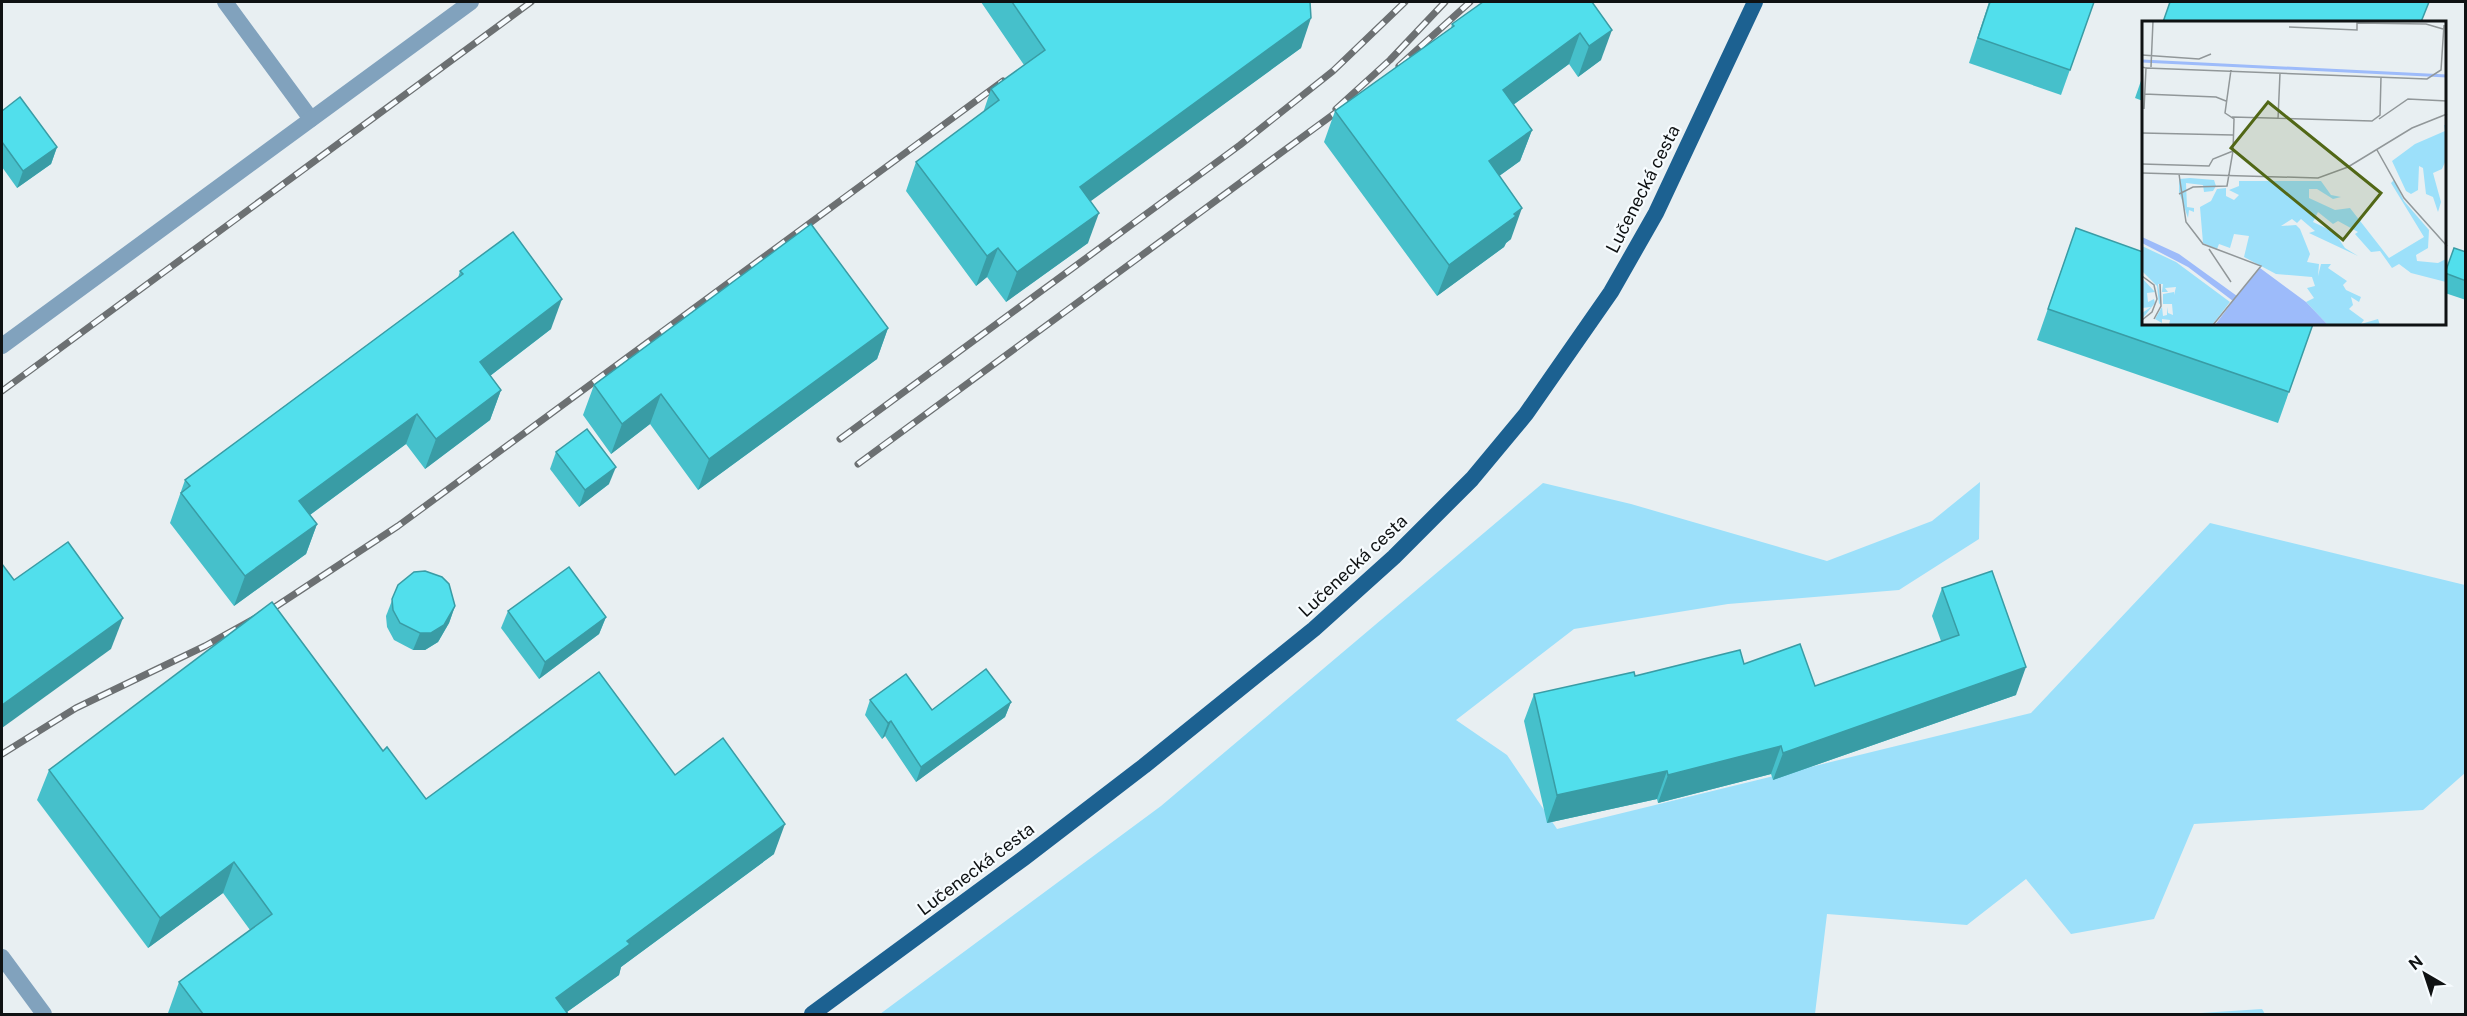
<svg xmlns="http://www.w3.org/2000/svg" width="2467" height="1016" font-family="'Public Sans',sans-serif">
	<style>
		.green { fill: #9ce0fa }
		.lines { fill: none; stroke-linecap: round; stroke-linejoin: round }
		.service { stroke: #81a2bd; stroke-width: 16 }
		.primary { stroke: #1c6191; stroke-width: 16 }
		.rail-casing { stroke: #6c7072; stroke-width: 7 }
		.rail { stroke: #f7fcff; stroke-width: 4.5; stroke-dasharray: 14; stroke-linecap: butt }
		.wall { fill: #46c0cb }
		.shaded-wall { fill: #399ca5 }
		.building { fill: #51dfec; stroke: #399ca5; stroke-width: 1.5 }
		.labels { text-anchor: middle; stroke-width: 4.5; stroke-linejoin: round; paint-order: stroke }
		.street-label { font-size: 18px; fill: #0f1213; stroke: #f7fcff }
		.inset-river { fill: none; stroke: #9dbbfa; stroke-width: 3 }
		.inset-road { fill: none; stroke: #919799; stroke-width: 1.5 }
		.view { fill: #516716; fill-opacity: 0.15; stroke: #516716; stroke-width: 3 }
		.inset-edge { fill: none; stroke: #0f1213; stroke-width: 3 }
	</style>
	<rect width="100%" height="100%" fill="#e8eff2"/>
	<g class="green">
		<polygon points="1980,482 1979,539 1899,590 1728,604 1574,629 1456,720 1507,755 1557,829 2031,713 2210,523 2465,585 2465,773 2423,810 2194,824 2154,919 2071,934 2026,879 1967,925 1827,914 1815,1014 880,1014 1161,806 1543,483 1631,504 1827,561 1932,521"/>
		<polygon points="2262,1009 2265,1014 2201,1014 2201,1013"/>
	</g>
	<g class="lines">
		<g class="service">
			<polyline points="225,2 311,119"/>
			<polyline points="2,346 471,2"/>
			<polyline points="2,957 44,1014"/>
		</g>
		<polyline class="primary" points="812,1014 1024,858 1144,766 1314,629 1394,557 1472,479 1526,414 1611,292 1656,213 1755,2"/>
		<g class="rail-casing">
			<g id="rail">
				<polyline points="1399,66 1470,2"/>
				<polyline points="1336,109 1390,60 1445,2"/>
				<polyline points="2,391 531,2"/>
				<polyline points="840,439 1240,145 1333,71 1405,2"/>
				<polyline points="858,464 1346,105"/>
				<polyline points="2,754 76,708 205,646 272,609 398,526 1003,81"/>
			</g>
		</g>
		<use href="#rail" class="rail"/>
	</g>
	<g class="wall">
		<polygon points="981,2 1310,2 1301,48 1090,201 1088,243 1006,302 987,277 976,286 906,191 916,162 983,113 991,89 1024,65"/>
		<polygon points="1592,2 1601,60 1578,77 1569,64 1513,105 1532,130 1520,161 1499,176 1511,239 1506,243 1504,247 1437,296 1324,142 1335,111 1451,28 1452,24"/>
		<polygon points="1989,2 2094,2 2061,95 1969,63"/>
		<polygon points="2143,75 2143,101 2135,98"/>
		<polygon points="2,111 57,147 51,164 17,188 2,167"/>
		<polygon points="2076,228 2313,324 2278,423 2037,340"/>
		<polygon points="2466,252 2466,300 2445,293 2445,273"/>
		<polygon points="460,271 551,329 490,376 501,390 490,420 425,469 406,444 310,515 317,524 306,554 234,606 170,523 185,480 458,278"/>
		<polygon points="888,328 877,359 698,490 650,424 611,454 583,415 594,385"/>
		<polygon points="556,452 609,484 579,507 550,469"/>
		<polygon points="398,585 455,606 449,623 438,642 425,650 413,650 394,640 387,627 386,616"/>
		<polygon points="1942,588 2016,695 1773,780 1771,774 1658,803 1657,799 1547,823 1524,721 1534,694 1635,676 1744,664 1815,686 1941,641 1932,616"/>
		<polygon points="508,611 606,617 599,634 539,679 501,628"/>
		<polygon points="870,700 932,710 1011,702 1005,717 916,782 885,736 882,739 865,715"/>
		<polygon points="383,751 426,799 675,775 774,854 621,967 619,975 567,1012 568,1014 169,1014 168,1013 179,982 250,930 223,893 148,948 37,800 49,770"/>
	</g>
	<g class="shaded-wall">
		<polygon points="1311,18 1301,48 1069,217 1080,187"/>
		<polygon points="1612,30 1601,60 1578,77 1589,46"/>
		<polygon points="1580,33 1569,64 1491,121 1503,90"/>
		<polygon points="1532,130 1520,161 1477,192 1489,161"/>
		<polygon points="57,147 51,164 17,188 23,171"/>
		<polygon points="1522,208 1511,239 1506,243 1504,247 1437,296 1449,265"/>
		<polygon points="1099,213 1088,243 1006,302 1017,272"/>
		<polygon points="998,248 987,277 976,286 987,256"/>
		<polygon points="562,299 551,329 469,392 480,362"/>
		<polygon points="888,328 877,359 698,490 709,459"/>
		<polygon points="501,390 490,420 425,469 436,439"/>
		<polygon points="661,394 650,424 611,454 622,424"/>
		<polygon points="417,414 406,444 288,531 299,501"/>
		<polygon points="616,467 609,484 579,507 585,490"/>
		<polygon points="317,524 306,554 234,606 245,576"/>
		<polygon points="455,606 449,623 438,642 425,650 413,650 420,633"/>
		<polygon points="606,617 599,634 539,679 545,662"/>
		<polygon points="123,618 111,649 2,728 2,705"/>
		<polygon points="2026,667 2016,695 1773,780 1783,753"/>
		<polygon points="1011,702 1005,717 916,782 921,767"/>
		<polygon points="891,721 885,736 882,739 888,723"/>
		<polygon points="1781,746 1771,774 1658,803 1668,775"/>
		<polygon points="1667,771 1657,799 1547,823 1557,795"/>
		<polygon points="785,824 774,854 621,967 619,975 564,1014 556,998 627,941"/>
		<polygon points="234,862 223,893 148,948 160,918"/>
	</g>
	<g class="building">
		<polygon points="1012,2 1310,2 1311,18 1080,187 1099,213 1017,272 998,248 987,256 916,162 999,100 991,89 1045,50"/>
		<polygon points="1483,2 1592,2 1612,30 1589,46 1580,33 1503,90 1532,130 1489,161 1522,208 1514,214 1516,216 1449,265 1335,111 1454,26 1452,24"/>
		<polygon points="1990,2 2094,2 2070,70 1978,38"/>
		<polygon points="2170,2 2429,2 2421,22 2163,22"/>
		<polygon points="20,97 57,147 23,171 2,142 2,111"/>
		<polygon points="811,224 888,328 709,459 661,394 622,424 594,385"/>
		<polygon points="2076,228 2143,252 2143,324 2313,324 2289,392 2048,309"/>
		<polygon points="513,232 562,299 480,362 501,390 436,439 417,414 299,501 317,524 245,576 181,493 190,486 185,480 463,274 460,271"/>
		<polygon points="2454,248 2466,252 2466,281 2445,273"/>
		<polygon points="587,429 616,467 585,490 556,452"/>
		<polygon points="68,542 123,618 2,705 2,564 14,580"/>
		<polygon points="569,567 606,617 545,662 508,611"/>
		<polygon points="425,571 442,577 449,584 455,606 444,625 431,633 420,633 400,623 393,610 392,599 398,585 414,572"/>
		<polygon points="1992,571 2026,667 1783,753 1781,746 1668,775 1667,771 1557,795 1534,694 1634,672 1635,676 1740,650 1744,664 1800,644 1815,686 1959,635 1942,588"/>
		<polygon points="272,602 383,751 387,747 426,799 599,672 675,775 723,738 785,824 627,941 630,944 556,998 568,1014 203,1014 179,982 272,914 234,862 160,918 49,770"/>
		<polygon points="986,669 1011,702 921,767 891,721 888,723 870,700 906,674 932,710"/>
	</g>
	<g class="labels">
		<g class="street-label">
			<text transform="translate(1643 189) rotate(-63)" y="6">Lučenecká cesta</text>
			<text transform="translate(1353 566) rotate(-43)" y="6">Lučenecká cesta</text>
			<text transform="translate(976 869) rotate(-37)" y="6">Lučenecká cesta</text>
		</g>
	</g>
	<g transform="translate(2142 21)">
		<rect width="304" height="304" fill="#e8eff2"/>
		<path d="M 302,104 L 304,104 L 304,139 L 300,148 L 291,152 L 299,181 L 296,191 L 291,176 L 284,173 L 281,147 L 277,145 L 276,169 L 269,173 L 264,170 L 250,140 L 273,123 L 303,110 ZM 48,157 L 72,159 L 74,165 L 71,170 L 62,171 L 61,164 L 44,162 L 45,186 L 52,187 L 52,191 L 47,189 L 46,197 L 37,171 L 37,158 ZM 252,159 L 262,180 L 287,209 L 286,227 L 274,234 L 275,240 L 296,242 L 304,238 L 304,261 L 269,252 L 257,243 L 250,247 L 238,230 L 229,231 L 213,213 L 216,211 L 196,200 L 191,203 L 176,191 L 171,201 L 192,211 L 203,227 L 216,235 L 167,212 L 173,210 L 159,198 L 155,202 L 150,198 L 139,205 L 154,204 L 158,208 L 168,233 L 165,241 L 177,243 L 176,255 L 179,243 L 189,243 L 186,247 L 205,260 L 201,264 L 204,269 L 219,276 L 217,281 L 209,276 L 211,284 L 207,288 L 222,299 L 219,303 L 236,298 L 238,304 L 186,304 L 164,281 L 172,277 L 165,267 L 173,265 L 170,256 L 134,253 L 102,236 L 107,215 L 92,213 L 88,227 L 77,223 L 75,228 L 61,222 L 58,186 L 69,180 L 75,168 L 84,167 L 84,175 L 92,179 L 97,174 L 87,169 L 97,165 L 97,160 L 179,160 L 189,174 L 199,176 L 191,178 L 175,168 L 167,168 L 167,177 L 193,189 L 208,187 L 247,237 L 282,216 L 249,162 ZM 0,225 L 34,241 L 88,281 L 70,304 L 27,304 L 28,299 L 20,298 L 20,302 L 13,298 L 20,286 L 21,295 L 25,294 L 25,286 L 26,292 L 31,294 L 30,283 L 21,283 L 21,273 L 32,271 L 32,274 L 34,266 L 23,267 L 26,271 L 20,271 L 21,263 L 16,263 L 19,282 L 17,283 L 15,265 L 0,250 ZM 0,257 L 13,271 L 5,272 L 6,281 L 12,278 L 13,282 L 0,298 L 0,292 L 9,286 L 0,287 Z" fill="#9ce0fa"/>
		<path d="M 0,216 L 37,233 L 95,275 L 118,247 L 164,281 L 186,304 L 73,304 L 91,280 L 46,246 L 0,222 Z" fill="#9dbbfa"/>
		<path class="inset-river" d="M 0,40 L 305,55"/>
		<path class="inset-road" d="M 147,6 L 215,9 L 215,2 L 284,3 L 301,8M 0,34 L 57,38 L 69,33M 0,46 L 4,47 L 2,88M 9,46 L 11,0M 4,47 L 285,58 L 299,49 L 302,4M 2,73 L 74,76 L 84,80M 90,96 L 230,100 L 238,94 L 239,56M 136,98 L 138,52M 237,98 L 266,78 L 305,80M 0,112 L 91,114M 235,129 L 262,177 L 305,225M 0,143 L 67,145 L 71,138 L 91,130M 0,152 L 176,157 L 206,146 L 270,107 L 305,93M 37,153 L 44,201 L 61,223 L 119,245 L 71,304M 37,173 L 51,166 L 85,165 L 91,130 L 92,98 L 83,92 L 89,49M 67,228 L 89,261M 0,255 L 12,264 L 15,278 L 10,291 L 0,299M 12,298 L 19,285 L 18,263"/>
		<path class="view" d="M 126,81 L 239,172 L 201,219 L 89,127 Z"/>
		<rect width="304" height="304" class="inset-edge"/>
	</g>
	<rect width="2467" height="1016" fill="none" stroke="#0f1213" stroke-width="6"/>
	<g transform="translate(2425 974) rotate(321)" stroke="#f7fcff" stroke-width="4.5" paint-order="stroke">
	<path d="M0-4.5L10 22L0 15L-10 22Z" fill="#0f1213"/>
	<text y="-9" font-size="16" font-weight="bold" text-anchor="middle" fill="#0f1213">N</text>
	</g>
</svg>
